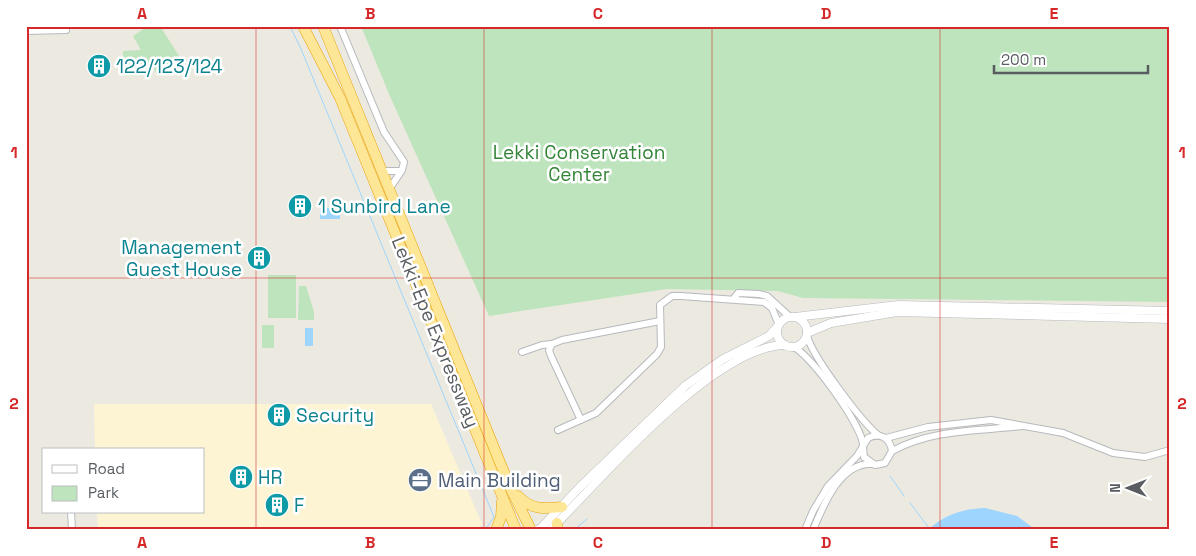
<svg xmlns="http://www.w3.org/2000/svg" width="1196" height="556" font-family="'Space Grotesk',sans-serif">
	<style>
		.commercial { fill: #fdf4d4 }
		.green { fill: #bde4bc }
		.water { fill: #9ed5fe }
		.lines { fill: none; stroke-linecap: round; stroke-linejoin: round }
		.stream { stroke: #9ed5fe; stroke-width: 1 }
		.minor-casing { stroke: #b6b9bd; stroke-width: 8 }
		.tertiary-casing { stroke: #b6b9bd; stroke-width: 9 }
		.trunk-casing { stroke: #eba102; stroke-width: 11 }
		.minor { stroke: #fff; stroke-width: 6 }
		.tertiary { stroke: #fff; stroke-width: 8 }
		.trunk { stroke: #fde696; stroke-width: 10 }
		.grid { fill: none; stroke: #d62828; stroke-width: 1; stroke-opacity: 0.55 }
		.labels { text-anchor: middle; stroke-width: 5; stroke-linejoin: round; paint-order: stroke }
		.culture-label { font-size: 19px; fill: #0d838f; stroke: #fff; text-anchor: start }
		.park-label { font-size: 19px; fill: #358538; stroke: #fff }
		.street-label { font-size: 19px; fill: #595d61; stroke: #fff }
		.service-label { font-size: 19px; fill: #4e5e75; stroke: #fff; text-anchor: start }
		.neatline { fill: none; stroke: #d62828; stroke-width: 2 }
		.grid-label { font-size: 16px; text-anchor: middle; font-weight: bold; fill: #d62828 }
	</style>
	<rect width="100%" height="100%" fill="#eceae0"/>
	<polygon class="commercial" points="94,404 431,404 482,524 478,530 98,530 97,512 204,512 204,450 95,450"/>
	<g class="green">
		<polygon points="148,26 160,26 181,59 158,75 149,62 148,76 125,76 123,74 123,51 141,50 133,36"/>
		<polygon points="361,26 1170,26 1170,302 803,298 778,291 667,289 489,316 389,94"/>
		<rect x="268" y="275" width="28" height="43"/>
		<polygon points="299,286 306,286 314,312 314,320 298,320"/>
		<rect x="262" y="325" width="12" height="23"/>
	</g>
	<g class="water">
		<rect x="320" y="208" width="20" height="11"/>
		<rect x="305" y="328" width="8" height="18"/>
		<path d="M 985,508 L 1017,516 L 1036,530 L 928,530 C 945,514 963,509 985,508 Z"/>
	</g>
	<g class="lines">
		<g class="stream">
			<polyline points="290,26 301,49 494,517 485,530"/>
			<polyline points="890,476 904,496"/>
			<polyline points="910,503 929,528"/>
			<polyline points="574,530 587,519"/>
		</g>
		<g class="minor-casing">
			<g id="minor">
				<polyline points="340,26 384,132 404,162 402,170 390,188"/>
				<polyline points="26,31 66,30"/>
				<polyline points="383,171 401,171"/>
				<polyline points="734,298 738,293 759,294 767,296 790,317"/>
				<path d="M 807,335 C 811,355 861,421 878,435"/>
				<path d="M 793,347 C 810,353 863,427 863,445"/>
				<polyline points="522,352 542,345 552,344"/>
				<polyline points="581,420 551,356 549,350 552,344 562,340 660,321"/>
				<polyline points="558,430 596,413 657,354 661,347 660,305 672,296 681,296 764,302 772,308 779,325"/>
				<polyline points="886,438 928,427 991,420 1063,433 1113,453 1145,457 1170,450"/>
				<path d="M 892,451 C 933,429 978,431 1023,426"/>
				<polyline points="71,512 72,530"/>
				<path d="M 805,530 L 813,511 L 828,486 L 857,456 L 868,438 C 880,432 890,438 892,451 L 885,463 L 875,465 L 864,457 L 863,447"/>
				<path d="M 813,530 C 823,506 840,462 872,464"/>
			</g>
		</g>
		<g class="tertiary-casing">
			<g id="tertiary">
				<polyline points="795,317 898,305 1170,311"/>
				<circle cx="792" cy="332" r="15"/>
				<polyline points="807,333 831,323 897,312 1170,319"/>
				<polyline points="537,530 541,528 580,487 685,386 723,359 769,336 778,326"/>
				<path d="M 550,530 C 601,480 713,346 785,345"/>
			</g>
		</g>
		<g class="trunk-casing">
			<g id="trunk">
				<polyline points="303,26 340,98 516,530"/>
				<polyline points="323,26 510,487 531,530"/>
				<path d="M 518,496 C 531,510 544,509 562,507"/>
				<polyline points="496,530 501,517 502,501"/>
				<polyline points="557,530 557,523"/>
			</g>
		</g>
		<use href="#minor" class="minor"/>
		<use href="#tertiary" class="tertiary"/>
		<use href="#trunk" class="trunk"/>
	</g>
	<path class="grid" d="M 256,26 L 256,530M 484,26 L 484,530M 712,26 L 712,530M 940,26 L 940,530M 26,278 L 1170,278"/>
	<defs>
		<g id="building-disc" transform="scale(1.25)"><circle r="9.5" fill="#0f9aa8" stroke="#fff"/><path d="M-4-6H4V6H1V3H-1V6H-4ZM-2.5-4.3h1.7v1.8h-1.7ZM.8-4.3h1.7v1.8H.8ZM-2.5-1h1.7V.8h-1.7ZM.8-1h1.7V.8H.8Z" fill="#fff"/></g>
		<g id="office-disc" transform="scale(1.25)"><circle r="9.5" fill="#5c6f8a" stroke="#fff"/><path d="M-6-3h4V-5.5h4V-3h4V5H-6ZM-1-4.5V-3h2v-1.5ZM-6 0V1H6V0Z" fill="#fff"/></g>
	</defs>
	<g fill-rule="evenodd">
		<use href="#building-disc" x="99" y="66"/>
		<use href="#building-disc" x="300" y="206"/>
		<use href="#building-disc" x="259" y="258"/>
		<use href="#building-disc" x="279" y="415"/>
		<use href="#building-disc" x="241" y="477"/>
		<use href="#office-disc" x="420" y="480"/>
		<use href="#building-disc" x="277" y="505"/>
	</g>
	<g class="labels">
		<g class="culture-label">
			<text x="116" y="73">122/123/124</text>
			<text x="318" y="213">1 Sunbird Lane</text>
			<text x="242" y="254" text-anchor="end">Management<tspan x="242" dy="22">Guest House</tspan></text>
			<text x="296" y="422">Security</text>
			<text x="258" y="484">HR</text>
			<text x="294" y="512">F</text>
		</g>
		<g class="park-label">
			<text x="579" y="159">Lekki Conservation<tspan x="579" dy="22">Center</tspan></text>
		</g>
		<g class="street-label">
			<text transform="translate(436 332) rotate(68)" y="7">Lekki-Epe Expressway</text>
		</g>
		<g class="service-label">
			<text x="438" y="487">Main Building</text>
		</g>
	</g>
	<rect width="1196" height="556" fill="none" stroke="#ffffff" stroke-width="55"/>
	<rect x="42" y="448" width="162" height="65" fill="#ffffff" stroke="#bdbec0"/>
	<rect x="52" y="465" width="25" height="8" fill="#ffffff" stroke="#bdbec0"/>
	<text x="88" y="474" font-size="15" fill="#595d61">Road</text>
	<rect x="52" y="486" width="25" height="15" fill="#bde4bc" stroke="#bdbec0"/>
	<text x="88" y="498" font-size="15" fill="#595d61">Park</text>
	<g transform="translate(1128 488) rotate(270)" stroke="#ffffff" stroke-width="4" paint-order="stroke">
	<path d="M0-4L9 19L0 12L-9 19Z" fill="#595d61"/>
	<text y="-8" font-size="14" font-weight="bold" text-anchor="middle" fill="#595d61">N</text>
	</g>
	<path d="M994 65v8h154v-8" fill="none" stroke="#595d61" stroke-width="2.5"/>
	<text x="1001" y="65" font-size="15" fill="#595d61" stroke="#ffffff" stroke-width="4" paint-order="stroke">200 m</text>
	<rect x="28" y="28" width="1140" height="500" class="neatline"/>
	<g class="grid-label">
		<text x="142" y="19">A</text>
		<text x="370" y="19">B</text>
		<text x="598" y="19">C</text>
		<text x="826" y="19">D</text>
		<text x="1054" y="19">E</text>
		<text x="14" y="158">1</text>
		<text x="1182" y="158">1</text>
		<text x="14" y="409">2</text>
		<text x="1182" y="409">2</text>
		<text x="142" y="548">A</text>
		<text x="370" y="548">B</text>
		<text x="598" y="548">C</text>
		<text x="826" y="548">D</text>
		<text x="1054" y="548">E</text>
	</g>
</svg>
